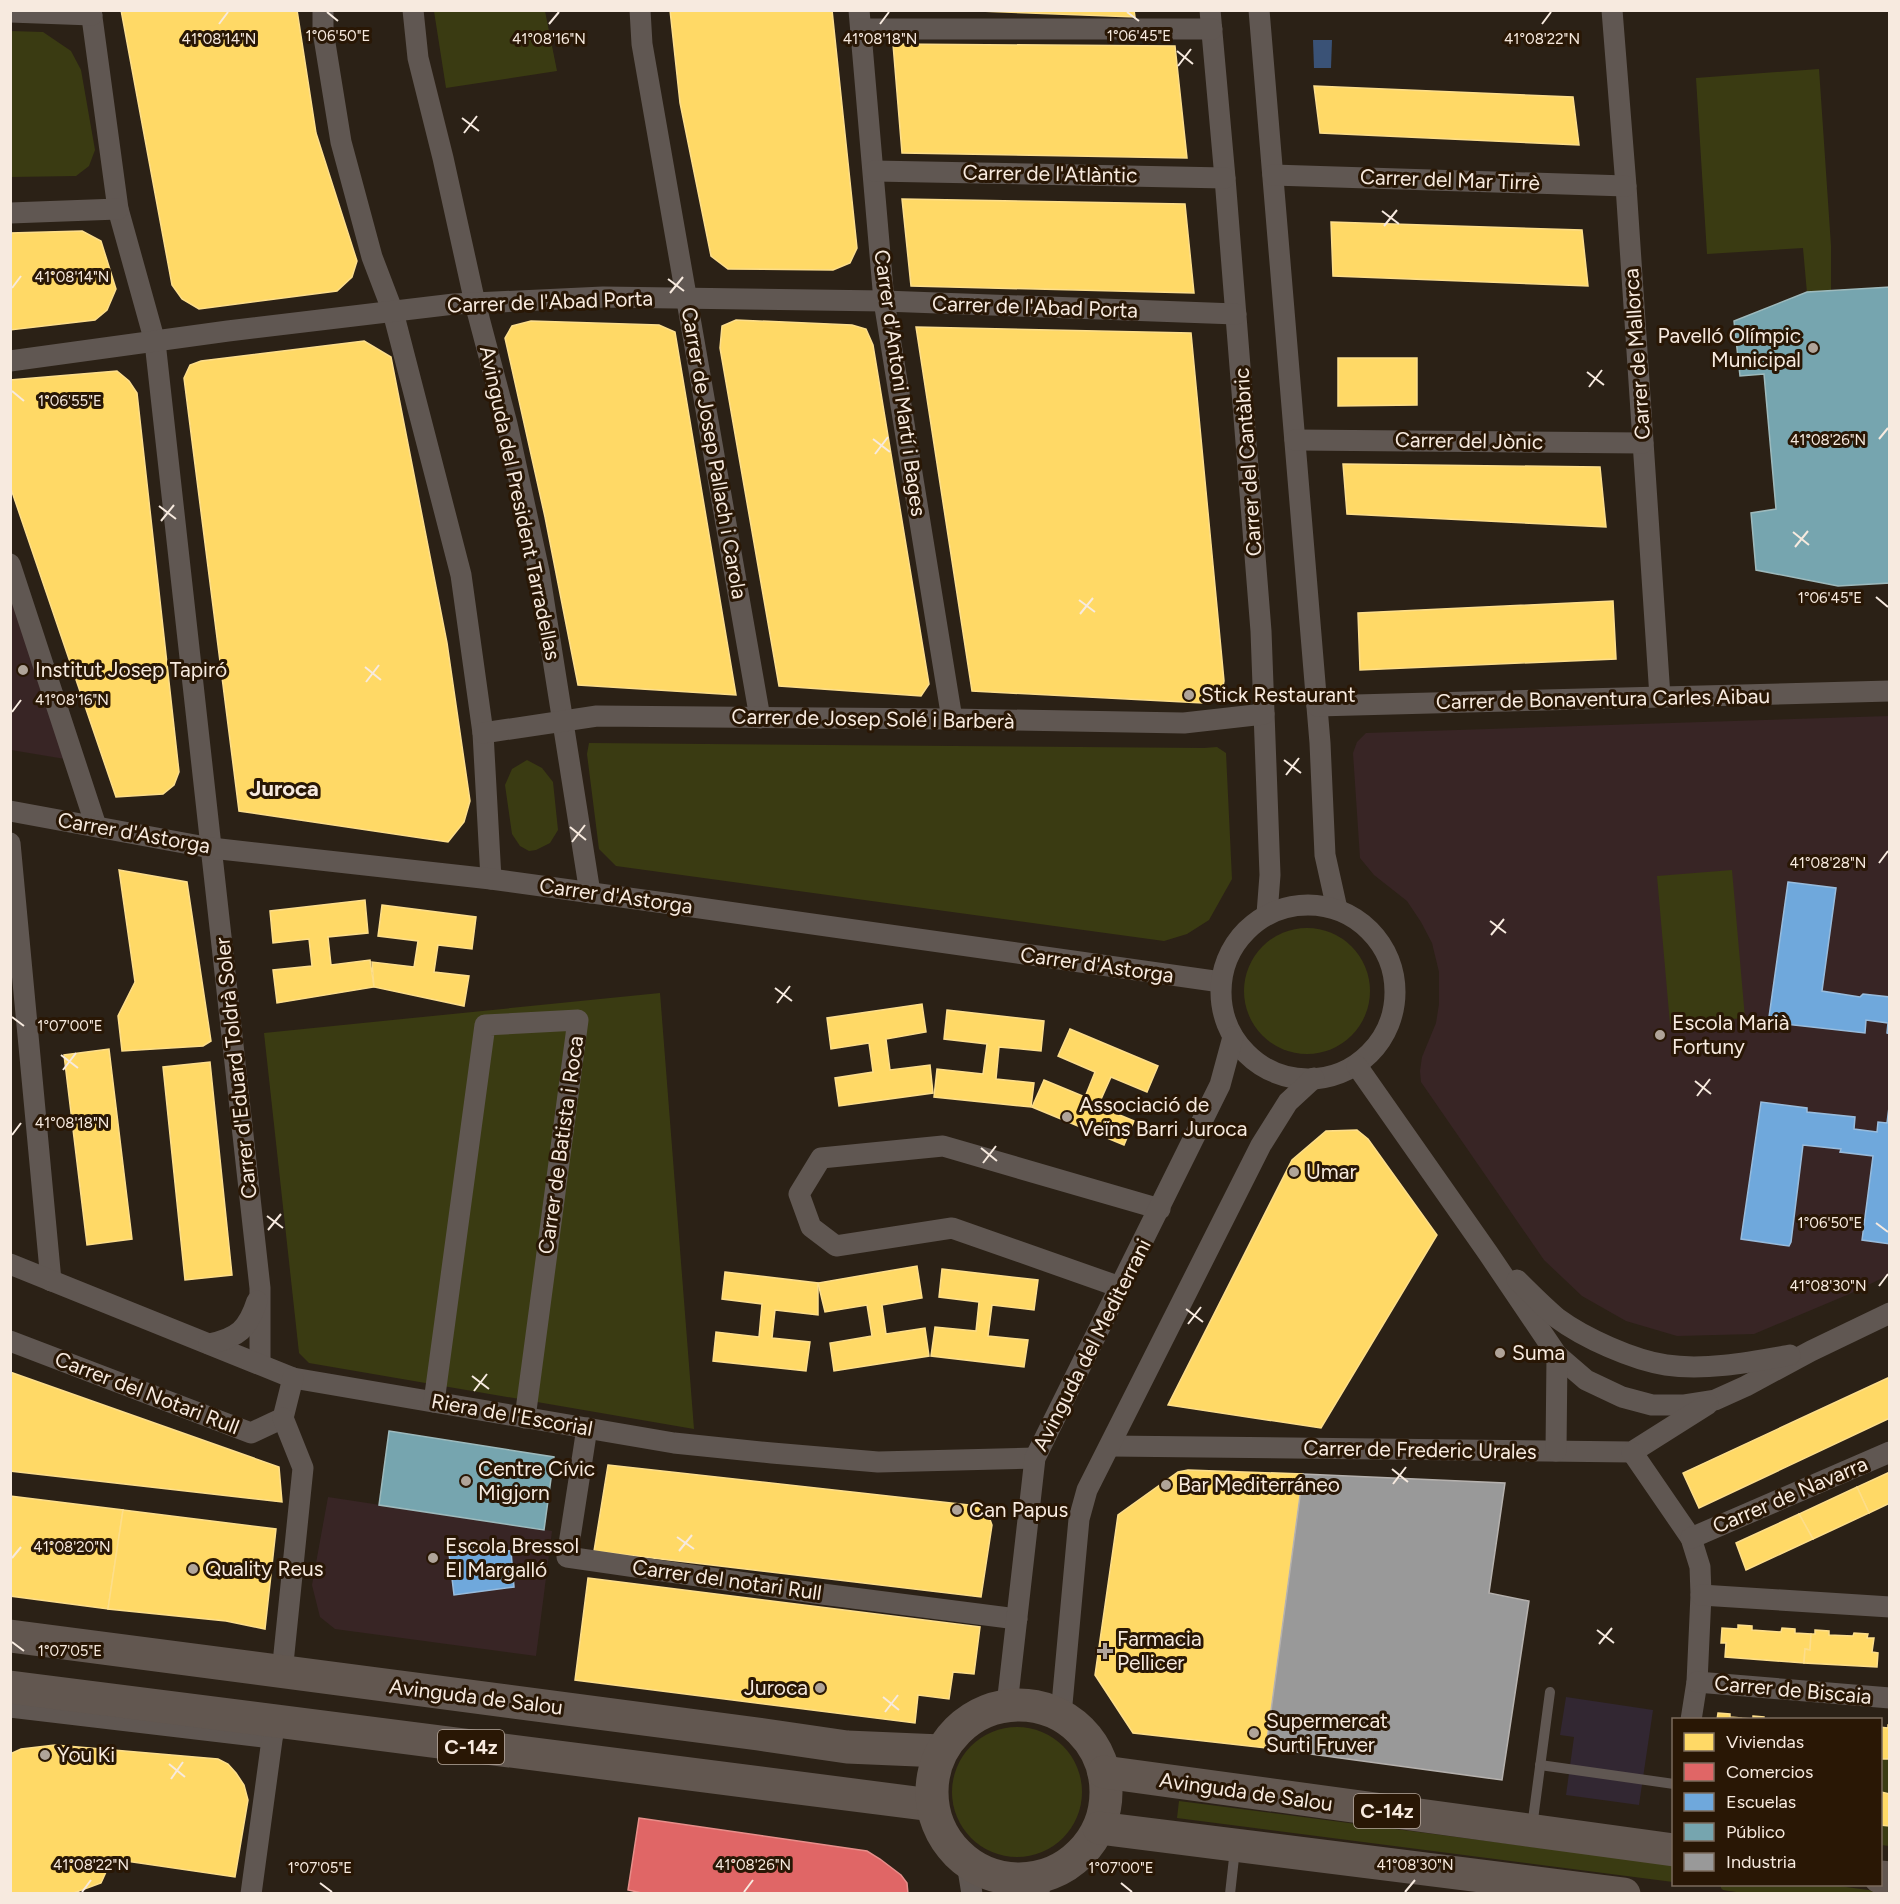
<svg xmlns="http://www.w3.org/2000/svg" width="1900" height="1904" font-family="Figtree,sans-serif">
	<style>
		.commercial { fill: #322732 }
		.education { fill: #382525 }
		.green { fill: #3a3b12 }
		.water { fill: #3a5276 }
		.homes { fill: #ffd966; stroke: #fdde8a; stroke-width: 1.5 }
		.shops { fill: #e06666; stroke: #e78e8a; stroke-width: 1.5 }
		.schools { fill: #6fa8dc; stroke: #98bcdd; stroke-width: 1.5 }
		.public { fill: #76a5af; stroke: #9dbabd; stroke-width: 1.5 }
		.industry { fill: #999; stroke: #b5b1ae; stroke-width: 1.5 }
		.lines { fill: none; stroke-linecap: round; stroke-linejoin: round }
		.service { stroke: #605752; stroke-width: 10 }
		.minor { stroke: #605752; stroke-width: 21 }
		.primary { stroke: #625750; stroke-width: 33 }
		.ticks { fill: none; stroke: #f7eadf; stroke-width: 2 }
		.poi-dot { fill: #b0a499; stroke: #291705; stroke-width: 2 }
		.labels { text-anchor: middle; stroke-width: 6; stroke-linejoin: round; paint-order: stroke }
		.shield { fill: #291705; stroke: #b9ab9e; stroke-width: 1.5 }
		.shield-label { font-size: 20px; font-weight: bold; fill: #f7eadf }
		.street-label { font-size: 21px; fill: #f7eadf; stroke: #291705 }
		.poi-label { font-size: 21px; fill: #f7eadf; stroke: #291705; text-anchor: start }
		.neighbourhood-label { font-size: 22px; font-weight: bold; fill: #f7eadf; stroke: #291705 }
		.ticks-label { font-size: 15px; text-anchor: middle; fill: #f7eadf; stroke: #291705; stroke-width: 6; stroke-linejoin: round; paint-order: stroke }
	</style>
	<rect width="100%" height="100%" fill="#2b2116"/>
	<polygon class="commercial" points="1566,1697 1653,1710 1639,1805 1566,1795 1574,1737 1560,1735"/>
	<g class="education">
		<polygon points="11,590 65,759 11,750"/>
		<polygon points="1889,716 1889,1275 1847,1295 1754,1334 1677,1336 1626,1321 1582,1296 1544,1260 1421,1082 1420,1071 1422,1057 1436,1023 1439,1004 1439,972 1432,943 1421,922 1407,901 1374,875 1360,858 1353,753 1357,742 1366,733"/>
		<polygon points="328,1497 552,1531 536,1656 335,1629 320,1617 312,1585"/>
	</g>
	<g class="green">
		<polygon points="434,11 545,11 557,71 446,88"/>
		<polygon points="10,31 43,32 71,51 81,70 95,150 89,166 76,176 11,177"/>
		<polygon points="1819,69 1831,246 1831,291 1889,583 1838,586 1756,570 1751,513 1776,509 1764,375 1740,376 1734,321 1807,293 1803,248 1707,254 1696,78"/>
		<polygon points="589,743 1204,748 1217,747 1226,753 1232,879 1209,920 1187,934 1164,941 616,866 599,849 587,754"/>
		<polygon points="527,760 542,768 553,782 558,830 550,843 536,850 529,851 520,846 512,834 505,785 512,769"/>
		<polygon points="1732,870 1745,1018 1670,1024 1657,876"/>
		<circle cx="1307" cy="991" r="63"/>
		<polygon points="660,993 694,1429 309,1363 299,1353 264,1033"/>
		<circle cx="1017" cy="1792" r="65"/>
		<polygon points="1880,1759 1889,1759 1890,1763 1889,1794 1882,1793 1881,1795"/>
		<polygon points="1179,1801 1673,1865 1673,1882 1177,1818"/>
		<polygon points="1881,1825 1889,1826 1889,1846 1881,1845"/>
		<polygon points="1721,1884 1824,1884 1890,1893 1749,1894 1723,1890 1721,1888"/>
	</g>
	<polygon class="water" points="1313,40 1332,40 1331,68 1314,68"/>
	<g class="homes">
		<polygon points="121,10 297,10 316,133 357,261 352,277 337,291 199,309 182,299 172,285"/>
		<polygon points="670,10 832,10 857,248 850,263 833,270 728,269 711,256 680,103"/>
		<polygon points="953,10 1134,10 1135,17"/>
		<polygon points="893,44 1175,46 1187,158 902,153"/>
		<polygon points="1314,86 1573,97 1579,145 1320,133"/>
		<polygon points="902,199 1185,204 1194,293 911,286"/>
		<polygon points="1331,222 1582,230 1588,286 1333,276"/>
		<polygon points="82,231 101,241 116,289 107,310 95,320 10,330 10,233"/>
		<polygon points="736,320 852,325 866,329 873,345 929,684 921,696 779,686 720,348 722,326"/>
		<polygon points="531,321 659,325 675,332 736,695 578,685 545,517 505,338 512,326"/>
		<polygon points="916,327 1191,333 1224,681 1221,697 1203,703 972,691"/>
		<polygon points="364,341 391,357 447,643 470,801 464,822 448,842 239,811 184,378 190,365 201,361"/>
		<polygon points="1338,358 1417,358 1417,405 1338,406"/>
		<polygon points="117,371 129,381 137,393 179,772 174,785 163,794 116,797 10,486 10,380"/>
		<polygon points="1343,464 1600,467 1606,527 1347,514"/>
		<polygon points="1613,601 1616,659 1360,670 1358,613"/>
		<polygon points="119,870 187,882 211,1041 203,1046 122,1051 118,1016 135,982"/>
		<polygon points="365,900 368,933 328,937 331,965 370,960 374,987 277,1003 273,970 312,966 309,939 273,943 270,911"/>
		<polygon points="382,905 476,917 472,949 438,945 434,972 469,976 464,1006 374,987 372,962 414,967 418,941 378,936"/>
		<polygon points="922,1004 926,1032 886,1039 890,1070 930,1065 933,1093 839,1106 835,1078 873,1072 869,1043 831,1049 827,1018"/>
		<polygon points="947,1010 1044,1021 1041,1051 999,1047 996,1079 1034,1083 1031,1107 934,1097 937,1069 983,1074 987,1044 944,1039"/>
		<polygon points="1070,1029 1158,1066 1147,1092 1111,1077 1098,1106 1134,1121 1124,1145 1032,1107 1044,1080 1085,1097 1095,1072 1058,1056"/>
		<polygon points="109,1049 132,1239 87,1245 64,1055"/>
		<polygon points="210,1062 232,1275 185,1280 163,1067"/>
		<polygon points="1357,1130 1368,1139 1437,1235 1321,1428 1168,1405 1292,1160 1326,1131"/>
		<polygon points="917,1266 922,1298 882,1305 886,1334 925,1328 929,1356 834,1371 830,1343 872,1336 867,1305 825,1312 818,1283"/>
		<polygon points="942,1269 1038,1280 1034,1310 992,1305 988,1336 1028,1340 1024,1367 931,1356 935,1327 976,1331 979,1302 939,1297"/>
		<polygon points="725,1272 818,1283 818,1315 775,1310 772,1338 810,1342 806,1371 713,1361 716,1332 759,1337 762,1304 722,1299"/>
		<polygon points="10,1372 279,1467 282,1502 10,1471"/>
		<polygon points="1890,1377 1890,1418 1699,1508 1683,1473"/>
		<polygon points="608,1465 978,1506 988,1514 992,1525 981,1597 594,1551"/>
		<polygon points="1188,1470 1303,1474 1266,1748 1133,1733 1095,1675 1118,1515 1178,1472"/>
		<polygon points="1890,1472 1890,1503 1869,1513 1857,1487"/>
		<polygon points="1857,1487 1869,1513 1813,1539 1799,1514"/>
		<polygon points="10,1496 123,1510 108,1609 10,1596"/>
		<polygon points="123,1510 276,1529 265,1629 226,1621 108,1609"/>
		<polygon points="1799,1514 1813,1539 1746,1570 1736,1543"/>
		<polygon points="588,1578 980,1627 974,1674 953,1672 949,1699 918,1695 915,1723 575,1680"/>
		<polygon points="1738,1625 1752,1626 1752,1630 1781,1632 1782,1628 1795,1629 1795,1633 1811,1634 1810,1650 1805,1649 1804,1663 1725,1657 1726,1643 1721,1643 1722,1628 1738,1629"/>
		<polygon points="1815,1630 1829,1631 1829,1635 1853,1636 1854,1633 1868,1634 1867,1638 1874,1638 1872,1652 1878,1653 1877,1667 1804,1663 1805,1649 1810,1650 1811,1634 1815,1634"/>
		<polygon points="1718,1713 1730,1714 1730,1717 1741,1718 1741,1720 1717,1720"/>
		<polygon points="1753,1716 1764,1717 1764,1720 1741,1720 1741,1718 1753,1719"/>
		<polygon points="1888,1725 1890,1725 1890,1763 1889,1759 1880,1759 1880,1727 1888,1728"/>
		<polygon points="55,1745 218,1759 228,1764 236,1773 244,1785 248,1800 235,1877 112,1859 101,1883 71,1894 10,1894 10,1754 21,1749"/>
		<polygon points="1881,1792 1890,1794 1889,1826 1880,1825"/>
	</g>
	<polygon class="shops" points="639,1818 867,1851 880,1859 901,1875 907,1883 908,1894 646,1894 628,1890"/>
	<g class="schools">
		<polygon points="1788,882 1836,888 1822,991 1860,997 1863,994 1890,997 1890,1034 1887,1033 1888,1023 1866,1020 1865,1033 1776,1023 1769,1017"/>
		<polygon points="1890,1099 1890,1244 1862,1240 1873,1156 1840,1152 1841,1149 1803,1145 1791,1242 1789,1246 1741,1239 1761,1102 1807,1108 1807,1112 1855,1117 1854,1129 1877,1132 1878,1122 1887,1123"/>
		<polygon points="448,1545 511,1551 514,1587 454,1595"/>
	</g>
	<g class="public">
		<polygon points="1890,287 1890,583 1838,586 1756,570 1751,513 1776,509 1764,374 1740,376 1734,321 1807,292"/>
		<polygon points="389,1431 554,1457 544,1530 379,1505"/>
	</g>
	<polygon class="industry" points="1303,1474 1505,1483 1489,1593 1529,1601 1502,1780 1266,1748"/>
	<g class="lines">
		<g class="service">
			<polyline points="1540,1765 1674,1784"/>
			<polyline points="1532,1827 1550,1692"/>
			<polyline points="1230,1894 1235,1849"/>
		</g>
		<g class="minor">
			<polyline points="91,10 118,209 155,342 260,1288 260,1364"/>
			<polyline points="323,10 323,31 341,142 372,257 393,312 461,575 483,733 491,879"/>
			<polyline points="413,10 418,58 443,158 475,303 507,424 539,571 590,893"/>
			<polyline points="640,10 642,44 760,718"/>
			<polyline points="859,10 884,301 952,719"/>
			<polyline points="1210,10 1225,178 1261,631 1270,875 1267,914"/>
			<polyline points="1259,10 1320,743 1325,855 1337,909"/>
			<polyline points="1612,10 1626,186 1660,697"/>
			<polyline points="10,12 92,15"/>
			<polyline points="861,29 1212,29"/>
			<polyline points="874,171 1225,178"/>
			<polyline points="1273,175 1626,186"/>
			<polyline points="10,213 118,209"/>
			<polyline points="10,361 228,331 454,304 603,297 884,301 1236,314"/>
			<polyline points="1295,440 1643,443"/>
			<polyline points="10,564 96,826"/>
			<polyline points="1317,706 1890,691"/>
			<polyline points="483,733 597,716 952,719 1184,723 1264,714"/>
			<polyline points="10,811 211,848 491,879 672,904 1221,982"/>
			<polyline points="10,843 51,1281"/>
			<circle cx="1308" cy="992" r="87"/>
			<polyline points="1357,1066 1488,1253 1557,1355 1586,1380 1622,1397 1652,1405 1683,1405 1715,1400 1746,1386 1811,1351 1890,1313"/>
			<polyline points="10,1264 293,1378 674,1443 772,1453 878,1462 1035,1458"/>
			<path d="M 1517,1280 C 1530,1293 1543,1306 1557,1318 C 1584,1338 1633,1360 1666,1365 C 1705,1371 1751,1362 1790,1355"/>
			<polyline points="1120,1287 952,1228 836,1246 811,1227 799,1194 821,1158 943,1146 1160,1209"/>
			<polyline points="10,1341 251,1433 283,1418"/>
			<path d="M 209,1344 C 238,1338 248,1329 257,1301"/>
			<polyline points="434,1402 485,1025 578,1020 525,1418"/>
			<polyline points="283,1418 293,1378"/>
			<polyline points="587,1428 567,1557 814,1593 1017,1619"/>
			<polyline points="1110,1446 1632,1452 1708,1404"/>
			<polyline points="1556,1451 1557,1355"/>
			<polyline points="1632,1452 1691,1538 1700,1567 1701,1595 1697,1682 1691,1720"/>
			<polyline points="1691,1538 1890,1452"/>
			<polyline points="1701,1595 1890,1607"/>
			<polyline points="282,1673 303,1468 283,1418"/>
			<polyline points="1697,1682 1890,1698"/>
			<polyline points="1007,1705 1035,1458 1220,1085 1233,1037"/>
			<polyline points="10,1707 272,1738"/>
			<polyline points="1061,1715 1079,1519 1087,1490 1261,1145 1288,1102 1314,1078"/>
			<polyline points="967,1863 972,1894"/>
			<polyline points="251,1894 274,1725"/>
			<polyline points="1038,1894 1043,1877"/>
		</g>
		<g class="primary">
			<polyline points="10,1636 758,1734 847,1747 941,1751"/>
			<polyline points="10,1687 932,1805"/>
			<circle cx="1019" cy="1792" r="87"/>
			<polyline points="1104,1772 1674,1850"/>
			<polyline points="1099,1828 1624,1894"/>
			<polyline points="1880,1877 1890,1878"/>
		</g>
	</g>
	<path class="ticks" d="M 327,12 L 338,21M 1127,12 L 1139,21M 219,24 L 228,12M 549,24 L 559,12M 880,24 L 889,12M 1542,24 L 1551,12M 1177,51 L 1193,64M 1178,66 L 1191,49M 462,118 L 479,131M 464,133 L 477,116M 1382,211 L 1399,224M 1384,226 L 1397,210M 668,279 L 684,291M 12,288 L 21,276M 670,293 L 683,277M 1587,372 L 1604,385M 1589,387 L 1602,370M 12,391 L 24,401M 873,439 L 890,452M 1879,439 L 1888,428M 875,454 L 888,437M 159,506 L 176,519M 161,521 L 174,505M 1793,532 L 1809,545M 1795,547 L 1808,531M 1876,597 L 1888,607M 1079,600 L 1095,612M 1080,614 L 1093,598M 365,667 L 381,680M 366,682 L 379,665M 12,712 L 21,700M 1284,760 L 1301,773M 1286,775 L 1299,758M 570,827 L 586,840M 572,842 L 585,825M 1879,863 L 1888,851M 1490,921 L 1506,933M 1491,935 L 1504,919M 775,988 L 792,1001M 777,1003 L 790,986M 12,1017 L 24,1026M 61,1055 L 78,1068M 63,1070 L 76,1053M 1695,1081 L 1711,1094M 1697,1096 L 1710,1079M 12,1135 L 21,1123M 981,1148 L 997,1161M 983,1163 L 996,1146M 267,1216 L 283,1228M 1876,1223 L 1888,1232M 268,1230 L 281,1214M 1879,1286 L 1888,1274M 1186,1309 L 1203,1322M 1188,1324 L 1201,1307M 472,1376 L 489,1389M 474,1391 L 487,1374M 1392,1469 L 1408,1482M 1393,1484 L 1406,1467M 677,1537 L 694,1549M 679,1551 L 692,1535M 12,1558 L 21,1547M 1597,1630 L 1614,1643M 12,1642 L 24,1651M 1599,1644 L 1612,1628M 883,1697 L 899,1710M 885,1712 L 898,1695M 169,1764 L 185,1777M 171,1779 L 183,1762M 320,1883 L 332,1892M 1121,1883 L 1132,1892M 82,1892 L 91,1880M 744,1892 L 753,1880M 1405,1892 L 1415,1880"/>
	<g class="poi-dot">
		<circle cx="1813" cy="348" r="6"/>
		<circle cx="23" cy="670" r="6"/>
		<circle cx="1189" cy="695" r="6"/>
		<circle cx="1660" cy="1035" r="6"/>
		<circle cx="1067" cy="1117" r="6"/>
		<circle cx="1294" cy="1172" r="6"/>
		<circle cx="1500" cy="1353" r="6"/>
		<circle cx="466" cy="1481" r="6"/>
		<circle cx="1166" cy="1485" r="6"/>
		<circle cx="957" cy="1510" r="6"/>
		<circle cx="433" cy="1558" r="6"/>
		<circle cx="193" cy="1569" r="6"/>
		<path d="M1102 1642h6v6h6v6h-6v6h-6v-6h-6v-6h6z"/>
		<circle cx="820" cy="1688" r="6"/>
		<circle cx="1254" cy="1733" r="6"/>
		<circle cx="45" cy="1755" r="6"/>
	</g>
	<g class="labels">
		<g class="shield">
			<rect x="438" y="1730" width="66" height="34" rx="4.5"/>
			<rect x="1354" y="1794" width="66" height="34" rx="4.5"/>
		</g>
		<g class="shield-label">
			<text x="471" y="1754">C-14z</text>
			<text x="1387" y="1818">C-14z</text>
		</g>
		<g class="street-label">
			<text transform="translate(1050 174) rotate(1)" y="7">Carrer de l'Atlàntic</text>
			<text transform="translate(1450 180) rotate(2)" y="7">Carrer del Mar Tirrè</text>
			<text transform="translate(550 302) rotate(-2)" y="7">Carrer de l'Abad Porta</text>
			<text transform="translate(1035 307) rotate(2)" y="7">Carrer de l'Abad Porta</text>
			<text transform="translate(1637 354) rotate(-94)" y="7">Carrer de Mallorca</text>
			<text transform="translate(900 383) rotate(82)" y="7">Carrer d'Antoni Martí i Bages</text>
			<text transform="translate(1469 441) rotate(1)" y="7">Carrer del Jònic</text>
			<text transform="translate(714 453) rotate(80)" y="7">Carrer de Josep Pallach i Carola</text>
			<text transform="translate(1248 462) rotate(-94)" y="7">Carrer del Cantàbric</text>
			<text transform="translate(520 503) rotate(78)" y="7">Avinguda del President Tarradellas</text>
			<text transform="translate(1603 699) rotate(-1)" y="7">Carrer de Bonaventura Carles Aibau</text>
			<text transform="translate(873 719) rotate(1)" y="7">Carrer de Josep Solé i Barberà</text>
			<text transform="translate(134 833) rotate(10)" y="7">Carrer d'Astorga</text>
			<text transform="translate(616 896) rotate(8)" y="7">Carrer d'Astorga</text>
			<text transform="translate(1097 965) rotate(8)" y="7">Carrer d'Astorga</text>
			<text transform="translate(236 1068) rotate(-96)" y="7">Carrer d'Eduard Toldrà Soler</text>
			<text transform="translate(561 1145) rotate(-82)" y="7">Carrer de Batista i Roca</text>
			<text transform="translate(1092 1345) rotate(-63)" y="7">Avinguda del Mediterrani</text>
			<text transform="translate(147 1393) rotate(21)" y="7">Carrer del Notari Rull</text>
			<text transform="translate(512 1415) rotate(10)" y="7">Riera de l'Escorial</text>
			<text transform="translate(1420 1450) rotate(1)" y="7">Carrer de Frederic Urales</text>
			<text transform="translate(1790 1495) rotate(-23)" y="7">Carrer de Navarra</text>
			<text transform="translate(727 1580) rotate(8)" y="7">Carrer del notari Rull</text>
			<text transform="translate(1793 1690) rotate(5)" y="7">Carrer de Biscaia</text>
			<text transform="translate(476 1697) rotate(7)" y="7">Avinguda de Salou</text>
			<text transform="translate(1246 1792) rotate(8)" y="7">Avinguda de Salou</text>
		</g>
		<g class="poi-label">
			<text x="1801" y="343" text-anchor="end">Pavelló Olímpic<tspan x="1801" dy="24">Municipal</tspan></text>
			<text x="35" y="677">Institut Josep Tapiró</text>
			<text x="1201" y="702">Stick Restaurant</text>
			<text x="1672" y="1030">Escola Marià<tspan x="1672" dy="24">Fortuny</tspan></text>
			<text x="1079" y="1112">Associació de<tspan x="1079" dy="24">Veïns Barri Juroca</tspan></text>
			<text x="1306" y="1179">Umar</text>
			<text x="1512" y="1360">Suma</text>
			<text x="478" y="1476">Centre Cívic<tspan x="478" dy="24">Migjorn</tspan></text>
			<text x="1178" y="1492">Bar Mediterráneo</text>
			<text x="969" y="1517">Can Papus</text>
			<text x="445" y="1553">Escola Bressol<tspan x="445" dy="24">El Margalló</tspan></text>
			<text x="205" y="1576">Quality Reus</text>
			<text x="1117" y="1646">Farmacia<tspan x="1117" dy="24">Pellicer</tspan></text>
			<text x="808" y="1695" text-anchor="end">Juroca</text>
			<text x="1266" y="1728">Supermercat<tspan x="1266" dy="24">Surti Fruver</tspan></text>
			<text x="57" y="1762">You Ki</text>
		</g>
		<g class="neighbourhood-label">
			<text x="284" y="796">Juroca</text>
		</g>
	</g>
	<g class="ticks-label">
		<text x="338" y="41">1°06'50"E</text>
		<text x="1139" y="41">1°06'45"E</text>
		<text x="549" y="44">41°08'16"N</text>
		<text x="219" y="44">41°08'14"N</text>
		<text x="880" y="44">41°08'18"N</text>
		<text x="1542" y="44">41°08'22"N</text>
		<text x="72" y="282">41°08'14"N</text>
		<text x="70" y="406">1°06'55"E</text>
		<text x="1828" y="445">41°08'26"N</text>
		<text x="1830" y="603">1°06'45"E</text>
		<text x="72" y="705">41°08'16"N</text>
		<text x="1828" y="868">41°08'28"N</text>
		<text x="70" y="1031">1°07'00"E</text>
		<text x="72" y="1128">41°08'18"N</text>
		<text x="1830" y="1228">1°06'50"E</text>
		<text x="1828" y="1291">41°08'30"N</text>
		<text x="72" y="1552">41°08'20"N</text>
		<text x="70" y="1656">1°07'05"E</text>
		<text x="91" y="1870">41°08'22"N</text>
		<text x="753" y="1870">41°08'26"N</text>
		<text x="1415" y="1870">41°08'30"N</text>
		<text x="320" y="1873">1°07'05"E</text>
		<text x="1121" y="1873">1°07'00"E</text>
	</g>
	<rect width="1900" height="1904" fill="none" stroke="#f7eadf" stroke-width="24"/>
	<rect x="1672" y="1718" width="210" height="168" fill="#291705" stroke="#7b6b5c" stroke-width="1.5"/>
	<rect x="1684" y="1733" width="30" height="18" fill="#ffd966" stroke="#7b6b5c" stroke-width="1.5"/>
	<text x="1726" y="1748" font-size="18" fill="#f7eadf">Viviendas</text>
	<rect x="1684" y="1763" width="30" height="18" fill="#e06666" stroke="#7b6b5c" stroke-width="1.5"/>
	<text x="1726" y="1778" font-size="18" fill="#f7eadf">Comercios</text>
	<rect x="1684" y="1793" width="30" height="18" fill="#6fa8dc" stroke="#7b6b5c" stroke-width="1.5"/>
	<text x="1726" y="1808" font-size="18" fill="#f7eadf">Escuelas</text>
	<rect x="1684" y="1823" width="30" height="18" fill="#76a5af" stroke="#7b6b5c" stroke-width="1.5"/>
	<text x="1726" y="1838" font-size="18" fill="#f7eadf">Público</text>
	<rect x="1684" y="1853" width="30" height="18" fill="#999999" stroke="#7b6b5c" stroke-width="1.5"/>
	<text x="1726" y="1868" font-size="18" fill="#f7eadf">Industria</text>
</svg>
